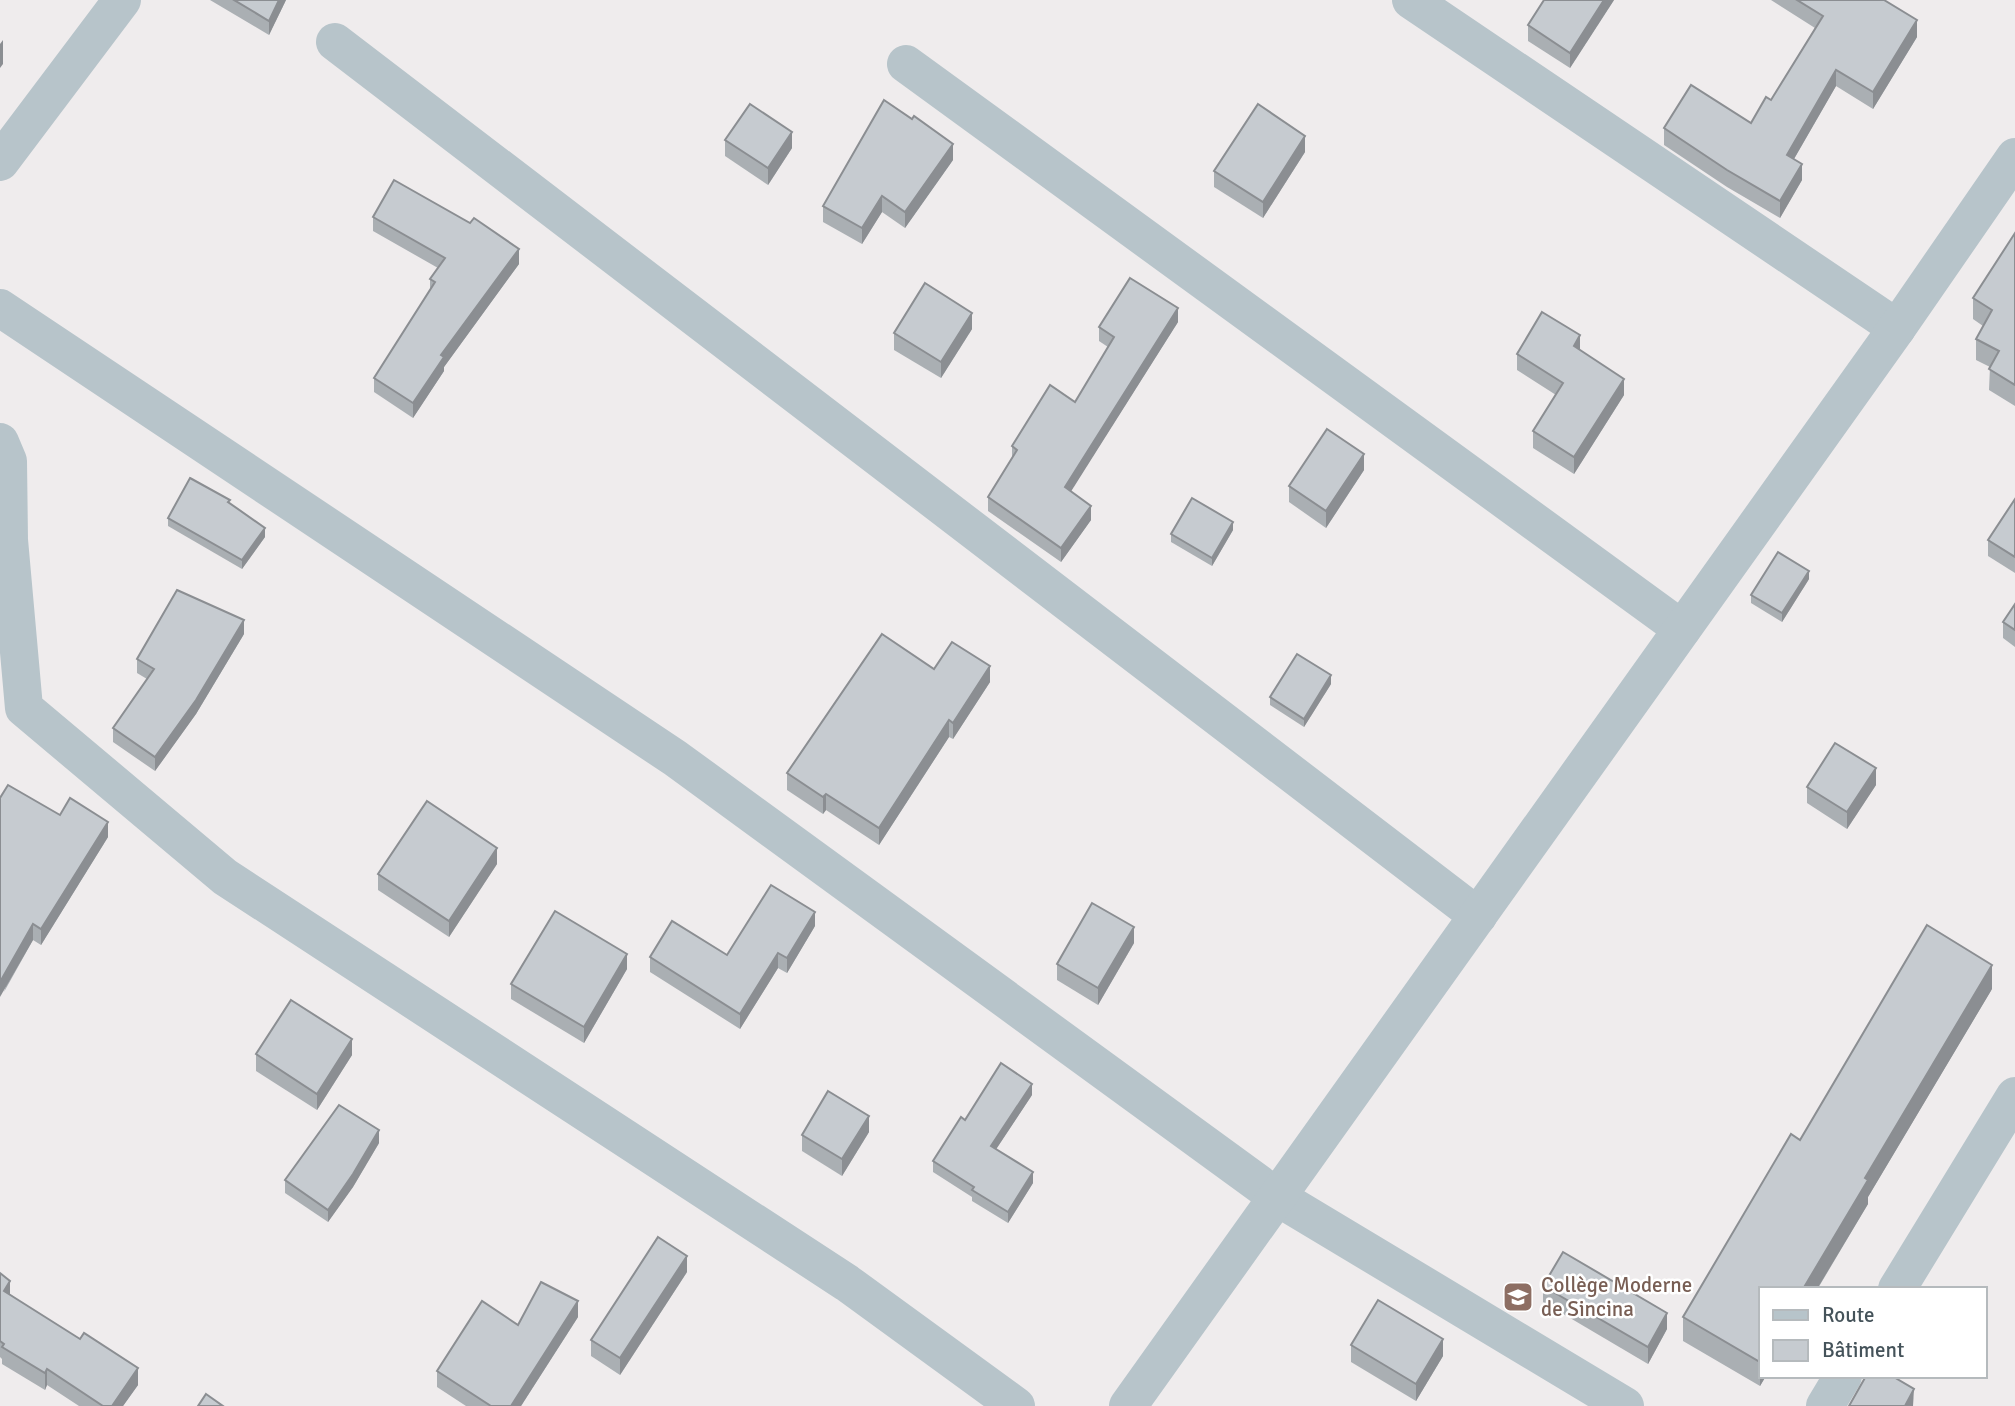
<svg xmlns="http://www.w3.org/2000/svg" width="2015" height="1406" font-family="Signika,sans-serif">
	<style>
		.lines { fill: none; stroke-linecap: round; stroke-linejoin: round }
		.minor { stroke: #b7c4ca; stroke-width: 38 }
		.wall { fill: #aaafb3 }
		.shaded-wall { fill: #8b8e92 }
		.building { fill: #c6cbd0; stroke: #8b8e92; stroke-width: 2 }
		.labels { text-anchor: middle; stroke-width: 5; stroke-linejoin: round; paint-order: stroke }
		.education-label { font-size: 21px; fill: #785e54; stroke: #fff; text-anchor: start }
	</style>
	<rect width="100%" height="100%" fill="#efeced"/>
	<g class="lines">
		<g class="minor">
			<polyline points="1411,0 1897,328"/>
			<polyline points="335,42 1478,916"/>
			<polyline points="906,64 1682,629"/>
			<polyline points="0,162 122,0"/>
			<polyline points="0,308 675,758 1277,1197 1625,1406"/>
			<polyline points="0,442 8,461 9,540 24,708 225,877 847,1283 1016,1406"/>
			<polyline points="1897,1289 2015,1096"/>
			<polyline points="1128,1406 1897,328 2015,157"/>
			<polyline points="1825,1406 1843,1376"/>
		</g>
	</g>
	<g class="wall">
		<polygon points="210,0 286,0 269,35"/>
		<polygon points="1614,0 1570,68 1528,41 1528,25"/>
		<polygon points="1771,0 1884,0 1917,37 1873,109 1836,86 1794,159 1802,180 1780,218 1727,187 1664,145 1664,128 1751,123 1771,100 1815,28"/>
		<polygon points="725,140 792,148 768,185 725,156"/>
		<polygon points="1305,152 1263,218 1214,187 1214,171"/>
		<polygon points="953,160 905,228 882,212 862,244 823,222 823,206"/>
		<polygon points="373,217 519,264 444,367 444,371 413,418 374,392 374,378 430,290 430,279 438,268 373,231"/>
		<polygon points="2015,233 2015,406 1989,390 1990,367 1976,360 1976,339 1983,326 1973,319 1973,298"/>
		<polygon points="1178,322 1070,492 1091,520 1061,562 988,511 988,497 1012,458 1012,446 1075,402 1108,347 1099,341 1099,327"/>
		<polygon points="972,329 941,378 894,350 894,333"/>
		<polygon points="1580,350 1624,395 1574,474 1533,448 1533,431 1556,395 1517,370 1517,354"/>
		<polygon points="1364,470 1326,528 1289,502 1289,486"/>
		<polygon points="2015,499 2015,573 1988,556 1988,540"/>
		<polygon points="230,503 265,537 242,569 168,526 168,518"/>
		<polygon points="1233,530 1212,566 1171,542 1171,534"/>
		<polygon points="1809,579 1782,622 1751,603 1751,595"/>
		<polygon points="2015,604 2015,647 2003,638 2003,622"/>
		<polygon points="244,634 196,714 155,771 113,742 113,728 147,679 137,673 137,659"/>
		<polygon points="934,669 990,682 953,739 949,737 879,845 826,810 823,814 787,790 787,773"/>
		<polygon points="1331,684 1304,727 1270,705 1270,697"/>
		<polygon points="1876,785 1847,829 1807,803 1807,787"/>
		<polygon points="60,815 108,837 41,945 33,940 4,992"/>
		<polygon points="497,864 449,937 378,890 378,874"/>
		<polygon points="815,926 787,973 778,968 740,1029 650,972 650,957 727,955"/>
		<polygon points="1134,943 1098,1005 1057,980 1057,964"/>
		<polygon points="627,969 584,1043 511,999 511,984"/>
		<polygon points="1992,989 1868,1197 1868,1204 1760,1386 1683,1341 1683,1317 1800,1140"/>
		<polygon points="256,1054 352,1055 317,1110 256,1071"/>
		<polygon points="1032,1095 996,1149 1033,1183 1008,1223 972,1201 972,1197 933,1172 933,1161 965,1120"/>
		<polygon points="869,1132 842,1176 802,1151 802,1135"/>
		<polygon points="379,1143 353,1187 328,1222 285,1193 285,1180"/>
		<polygon points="687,1272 620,1375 591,1356 591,1340"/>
		<polygon points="0,1273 10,1294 138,1385 123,1406 79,1406 47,1385 45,1390 2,1364 2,1359 0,1357"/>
		<polygon points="1543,1286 1667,1329 1648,1364 1543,1302"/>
		<polygon points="578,1317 521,1406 466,1406 437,1387 437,1371 518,1325"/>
		<polygon points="1351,1345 1443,1356 1416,1401 1351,1362"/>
	</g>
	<g class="shaded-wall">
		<polygon points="279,0 286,0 269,35 269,21"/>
		<polygon points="1604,0 1614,0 1570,68 1570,53"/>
		<polygon points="1917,20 1917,37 1873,109 1873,92"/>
		<polygon points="3,40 3,64 0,68 0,44"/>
		<polygon points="1836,70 1836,86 1787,171 1787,155"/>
		<polygon points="792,132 792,148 768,185 768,168"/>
		<polygon points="1305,136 1305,152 1263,218 1263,202"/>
		<polygon points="953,144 953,160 905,228 905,212"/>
		<polygon points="1802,164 1802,180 1780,218 1780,201"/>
		<polygon points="882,196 882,212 862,244 862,228"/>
		<polygon points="519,249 519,264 444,367 444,371 413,418 413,403 441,355"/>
		<polygon points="1178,308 1178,322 1065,501 1065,487"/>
		<polygon points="972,313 972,329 941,378 941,362"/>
		<polygon points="1580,335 1580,352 1574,346"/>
		<polygon points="1624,379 1624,395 1574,474 1574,457"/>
		<polygon points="1364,454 1364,470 1326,528 1326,511"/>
		<polygon points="1091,506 1091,520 1061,562 1061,548"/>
		<polygon points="1233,522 1233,530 1212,566 1212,558"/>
		<polygon points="265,528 265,537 242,569 242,560"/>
		<polygon points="1809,571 1809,579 1782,622 1782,613"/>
		<polygon points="244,620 244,634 196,714 155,771 155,757"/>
		<polygon points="990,666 990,682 953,739 953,723"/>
		<polygon points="1331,675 1331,684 1304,727 1304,719"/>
		<polygon points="949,720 949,737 879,845 879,828"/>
		<polygon points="1876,768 1876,785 1847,829 1847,812"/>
		<polygon points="826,794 826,810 823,814 823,797"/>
		<polygon points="108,822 108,837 41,945 41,929"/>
		<polygon points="497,848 497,864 449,937 449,921"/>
		<polygon points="815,912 815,926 787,973 787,958"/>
		<polygon points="33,924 33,940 0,997 0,982"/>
		<polygon points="1134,927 1134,943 1098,1005 1098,988"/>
		<polygon points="778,953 778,968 740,1029 740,1014"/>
		<polygon points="627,954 627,969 584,1043 584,1027"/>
		<polygon points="1992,965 1992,989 1868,1197 1868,1204 1817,1289 1803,1289 1865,1178"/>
		<polygon points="352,1039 352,1055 317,1110 317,1094"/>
		<polygon points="1032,1084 1032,1095 991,1157 991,1146"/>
		<polygon points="869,1116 869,1132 842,1176 842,1159"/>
		<polygon points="379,1130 379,1143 353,1187 328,1222 328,1210"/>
		<polygon points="1033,1172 1033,1183 1008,1223 1008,1212"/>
		<polygon points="687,1256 687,1272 620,1375 620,1358"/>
		<polygon points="10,1281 10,1297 4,1291"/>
		<polygon points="578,1301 578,1317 521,1406 511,1406"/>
		<polygon points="1667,1313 1667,1329 1648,1364 1648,1347"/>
		<polygon points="1443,1339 1443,1356 1416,1401 1416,1384"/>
		<polygon points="1761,1360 1761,1376 1766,1376 1760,1386 1760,1362"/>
		<polygon points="138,1368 138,1385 123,1406 112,1406"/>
		<polygon points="47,1369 47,1385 45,1390 45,1373"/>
		<polygon points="1914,1389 1913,1406 1905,1406"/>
	</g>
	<g class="building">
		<polygon points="234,0 279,0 269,21"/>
		<polygon points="1544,0 1604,0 1570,53 1528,25"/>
		<polygon points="1797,0 1884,0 1917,20 1873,92 1836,70 1787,155 1802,164 1780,201 1727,170 1664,128 1691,85 1751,123 1766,97 1771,100 1823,16"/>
		<polygon points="884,100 912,119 914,116 953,144 905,212 882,196 862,228 823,206"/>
		<polygon points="750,104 792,132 768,168 725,140"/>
		<polygon points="1258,104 1305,136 1263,202 1214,171"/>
		<polygon points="394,180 470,223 474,218 519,249 441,355 444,357 413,403 374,378 435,282 430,279 445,258 373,217"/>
		<polygon points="2015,233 2015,385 1989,369 1999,351 1976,339 1992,310 1973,298"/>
		<polygon points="1130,278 1178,308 1065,487 1091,506 1061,548 988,497 1017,450 1012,446 1050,385 1075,402 1114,337 1099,327"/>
		<polygon points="925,283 972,313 941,362 894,333"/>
		<polygon points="1542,312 1580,335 1574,346 1624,379 1574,457 1533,431 1563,383 1517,354"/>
		<polygon points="1327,429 1364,454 1326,511 1289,486"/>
		<polygon points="190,478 230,500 228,502 265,528 242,560 168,518"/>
		<polygon points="1192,498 1233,522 1212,558 1171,534"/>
		<polygon points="2015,499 2015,557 1988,540"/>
		<polygon points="1778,552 1809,571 1782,613 1751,595"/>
		<polygon points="177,590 244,620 196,700 155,757 113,728 154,669 137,659"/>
		<polygon points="2015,604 2015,630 2003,622"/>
		<polygon points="882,634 934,669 952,642 990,666 953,723 949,720 879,828 826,794 823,797 787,773"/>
		<polygon points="1297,654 1331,675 1304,719 1270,697"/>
		<polygon points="1835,743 1876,768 1847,812 1807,787"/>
		<polygon points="8,785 60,815 70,798 108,822 41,929 33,924 0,982 0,798"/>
		<polygon points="427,801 497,848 449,921 378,874"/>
		<polygon points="771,885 815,912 787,958 778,953 740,1014 650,957 672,921 727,955"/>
		<polygon points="1092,903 1134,927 1098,988 1057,964"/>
		<polygon points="555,911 627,954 584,1027 511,984"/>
		<polygon points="1927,925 1992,965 1865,1178 1868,1180 1803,1289 1761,1289 1761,1360 1760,1362 1683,1317 1791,1134 1800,1140"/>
		<polygon points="291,1000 352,1039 317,1094 256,1054"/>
		<polygon points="1001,1063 1032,1084 991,1146 1033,1172 1008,1212 972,1190 974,1187 933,1161 961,1117 965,1120"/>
		<polygon points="828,1091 869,1116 842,1159 802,1135"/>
		<polygon points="339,1105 379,1130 353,1174 328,1210 285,1180"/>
		<polygon points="658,1237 687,1256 620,1358 591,1340"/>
		<polygon points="1563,1252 1667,1313 1648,1347 1543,1286"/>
		<polygon points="0,1273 10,1281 4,1291 80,1339 84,1333 138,1368 112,1406 103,1406 47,1369 45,1373 2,1347 4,1344 0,1341"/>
		<polygon points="541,1282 578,1301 511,1406 491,1406 437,1371 482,1301 518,1325"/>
		<polygon points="1378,1300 1443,1339 1416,1384 1351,1345"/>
		<polygon points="1866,1376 1892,1376 1914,1389 1905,1406 1849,1406"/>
		<polygon points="206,1394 223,1406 198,1406"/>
	</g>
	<defs>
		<g id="school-square" transform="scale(1.575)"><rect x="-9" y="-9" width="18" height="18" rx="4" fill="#8d6e63" stroke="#fff"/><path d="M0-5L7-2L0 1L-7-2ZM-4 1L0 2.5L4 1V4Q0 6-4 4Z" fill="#fff"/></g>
	</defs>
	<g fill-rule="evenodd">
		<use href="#school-square" x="1518" y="1297"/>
	</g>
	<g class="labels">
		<g class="education-label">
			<text x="1541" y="1292">Collège Moderne<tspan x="1541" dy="24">de Sincina</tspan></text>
		</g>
	</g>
	<rect x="1759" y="1287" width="228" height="91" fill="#ffffff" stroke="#b5babd" stroke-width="2"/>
	<rect x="1773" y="1310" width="35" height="10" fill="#b7c4ca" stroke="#b5babd" stroke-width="2"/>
	<text x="1822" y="1322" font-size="21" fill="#45535a">Route</text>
	<rect x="1773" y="1340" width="35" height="21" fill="#c6cbd0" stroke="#b5babd" stroke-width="2"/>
	<text x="1822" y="1357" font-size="21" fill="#45535a">Bâtiment</text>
</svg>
